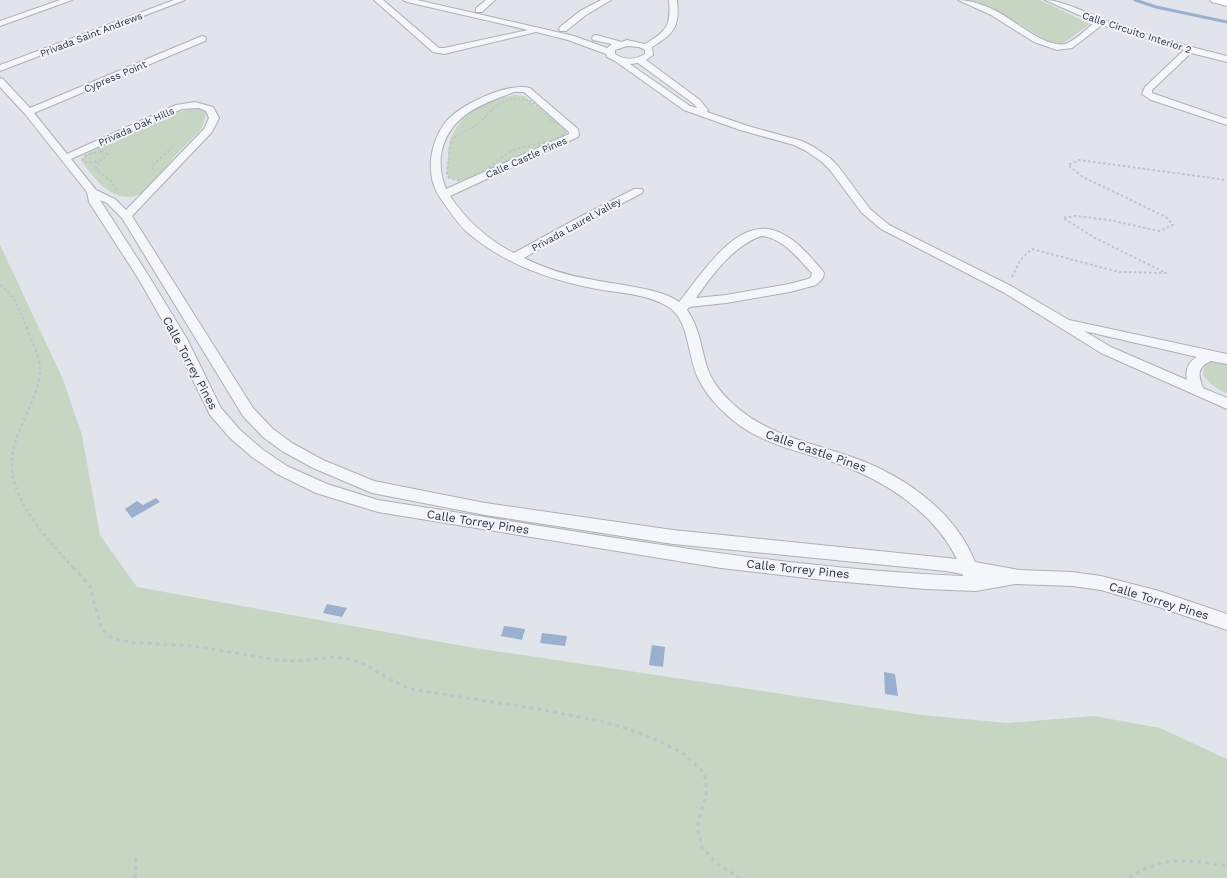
<svg xmlns="http://www.w3.org/2000/svg" width="1227" height="878" font-family="'Work Sans',sans-serif">
	<style>
		.green { fill: #c6d6c2 }
		.water { fill: #99b0ce }
		.lines { fill: none; stroke-linecap: round; stroke-linejoin: round }
		.stream { stroke: #99b0ce; stroke-width: 3 }
		.street-casing { stroke: #aaafb9; stroke-width: 2 }
		.secondary-casing { stroke: #aaafb9; stroke-width: 2 }
		.path-far3 { stroke: #bfc3ca; stroke-width: 1.5; stroke-dasharray: 2 2; stroke-linecap: butt }
		.path-far2 { stroke: #bfc3ca; stroke-width: 2; stroke-dasharray: 2.5 2.5; stroke-linecap: butt }
		.path-far1 { stroke: #bfc3ca; stroke-width: 2.5; stroke-dasharray: 3 3; stroke-linecap: butt }
		.path { stroke: #bfc3ca; stroke-width: 3; stroke-dasharray: 4 4; stroke-linecap: butt }
		.street { fill: #f4f6f9; fill-rule: evenodd }
		.secondary { fill: #fff; fill-rule: evenodd }
		.labels { text-anchor: middle; stroke-width: 4; stroke-linejoin: round; paint-order: stroke }
		.far-street-label { font-size: 10px; fill: #283145; stroke: #f1f4f8 }
		.street-label { font-size: 12px; fill: #283145; stroke: #f1f4f8 }
	</style>
	<rect width="100%" height="100%" fill="#e1e5eb"/>
	<g class="green">
		<polygon points="969,0 1040,0 1090,24 1062,44 1050,43 1011,19"/>
		<path d="M 516,95 L 524,96 L 568,131 L 563,136 L 470,178 L 459,181 L 448,177 C 446,170 448,163 448,155 C 451,117 480,100 516,95 Z"/>
		<path d="M 193,108 L 202,109 L 206,113 L 202,128 L 175,156 L 147,190 C 119,210 96,182 81,160 L 88,153 L 171,115 Z"/>
		<polygon points="0,245 62,377 82,435 100,535 137,587 469,647 922,715 1007,723 1094,716 1160,728 1227,759 1227,878 0,878"/>
		<path d="M 1227,361 L 1227,394 C 1217,389 1210,384 1203,375 L 1204,367 L 1211,362 Z"/>
	</g>
	<g class="water">
		<polygon points="156,498 160,502 132,518 125,509 137,501 143,505"/>
		<polygon points="327,604 347,608 342,617 323,613"/>
		<polygon points="504,626 525,629 522,640 501,636"/>
		<polygon points="542,633 567,636 565,646 540,643"/>
		<polygon points="652,645 665,647 663,667 649,665"/>
		<polygon points="884,672 895,674 898,696 885,694"/>
	</g>
	<g class="lines">
		<polyline class="stream" points="1135,0 1156,7 1227,22"/>
		<g class="street-casing">
			<g id="street">
				<polygon points="60,0 72,0 0,26 0,21"/>
				<polygon points="174,0 185,0 0,71 0,65"/>
				<path d="M 374,0 L 383,0 L 439,48 L 444,48 L 528,30 L 407,2 L 403,0 L 417,0 L 574,36 L 607,48 L 612,44 L 593,40 L 592,38 L 593,36 L 596,35 L 622,42 L 627,40 L 645,44 C 667,31 671,26 669,0 L 677,0 C 680,27 674,34 652,47 L 653,55 L 646,60 L 700,100 L 708,110 L 707,112 L 748,126 L 802,141 L 814,147 L 830,158 L 838,166 L 870,209 L 889,225 L 1011,286 L 1069,320 L 1227,354 L 1227,364 L 1211,361 C 1197,367 1198,375 1203,388 L 1227,398 L 1227,409 L 1101,353 L 1003,292 L 881,229 L 862,213 L 830,170 L 822,162 L 806,151 L 794,145 L 740,130 L 684,110 L 615,61 L 607,57 L 606,54 L 568,40 L 536,32 L 444,54 L 433,52 ZM 627,46 L 639,47 L 645,50 L 645,54 C 635,60 624,60 615,54 L 615,50 ZM 638,63 L 694,104 L 697,108 L 690,106 L 630,64 ZM 1084,331 L 1197,357 C 1188,362 1185,370 1187,380 L 1111,347 Z"/>
				<polygon points="486,0 495,0 482,12 476,12 476,8"/>
				<polygon points="601,0 611,0 586,15 566,31 560,31 559,29 560,27 580,11"/>
				<path d="M 958,0 C 971,0 984,5 996,11 C 1015,20 1044,48 1065,44 C 1073,42 1088,28 1095,22 L 1045,0 C 1064,0 1097,18 1117,25 C 1153,37 1190,47 1227,56 L 1227,62 L 1191,53 L 1152,90 L 1152,93 L 1227,119 L 1227,125 L 1151,100 L 1142,94 L 1145,87 L 1184,50 L 1102,25 L 1072,48 L 1057,50 L 1034,42 L 991,15 Z"/>
				<path d="M 202,36 L 205,37 L 206,39 L 205,41 L 34,113 L 67,154 L 176,105 L 195,102 L 213,107 L 219,118 L 212,132 L 132,216 L 253,408 L 273,429 L 292,443 L 323,460 L 374,481 L 485,503 L 673,530 L 957,559 C 933,511 883,479 833,462 C 801,452 767,445 739,425 C 722,412 707,397 698,378 C 687,356 690,319 667,306 C 647,294 620,293 597,289 C 550,280 504,264 467,232 C 456,222 449,210 441,199 C 425,177 429,146 444,124 C 458,105 508,82 530,88 L 578,129 L 579,135 L 578,137 L 450,196 C 466,220 488,240 514,253 L 576,219 L 634,189 L 642,189 L 643,191 L 642,193 L 584,223 L 524,258 C 546,269 569,276 594,280 C 617,285 661,288 679,302 C 700,277 736,216 776,231 C 794,237 810,256 822,270 L 824,273 L 823,278 L 816,285 L 790,292 L 726,303 L 689,307 L 687,310 C 700,328 701,350 708,370 C 714,386 727,399 740,410 C 770,434 807,442 843,454 C 897,471 953,507 975,562 L 1019,570 L 1072,572 L 1101,576 L 1159,591 L 1227,614 L 1227,630 L 1159,607 L 1101,590 L 1072,586 L 1015,584 L 976,591 L 925,589 L 823,580 L 721,568 L 378,512 L 316,493 L 277,474 L 252,457 L 230,438 L 210,415 L 173,339 L 138,278 L 89,202 L 87,192 L 25,114 L 0,87 L 0,78 L 3,79 L 30,108 ZM 514,92 L 524,92 L 569,132 L 569,134 L 446,189 C 441,177 439,163 442,150 C 451,114 483,104 514,92 ZM 199,108 L 206,111 L 209,118 L 204,129 L 126,210 L 115,199 L 96,190 L 71,159 L 182,109 ZM 100,200 L 107,203 L 122,218 L 243,416 L 263,437 L 282,451 L 313,468 L 372,493 L 485,515 L 673,544 L 946,571 L 962,574 L 963,576 C 767,568 572,530 378,500 L 327,484 L 287,466 L 262,449 L 240,430 L 221,408 L 187,339 L 150,278 ZM 761,236 C 781,237 797,257 810,271 L 812,273 L 811,277 L 808,279 L 789,284 L 726,295 L 696,298 C 713,274 732,247 761,236 Z"/>
			</g>
		</g>
		<g class="secondary-casing">
			<polygon id="secondary" points="1210,0 1227,0 1227,6 1212,2"/>
		</g>
		<polyline class="path-far3" points="450,143 451,139 478,124 496,106 510,99 529,100 544,111 551,121 564,127 568,131 557,139 542,143"/>
		<g class="path-far2">
			<path d="M 451,142 L 447,172 L 448,177 C 473,190 491,162 510,152 C 521,146 534,145 546,142"/>
			<polygon points="101,151 107,154 102,160 87,163 82,160 86,155"/>
			<polyline points="98,162 96,169 111,181 117,191"/>
			<polyline points="153,170 152,166 175,145"/>
			<polyline points="1012,277 1020,260 1032,249 1119,272 1166,273 1095,238 1063,218 1076,216 1109,220 1159,231 1173,225 1166,217 1083,177 1068,165 1079,160 1227,180"/>
			<path d="M 0,285 C 15,295 20,312 27,328"/>
		</g>
		<path class="path-far1" d="M 26,327 C 32,341 40,356 40,370 C 40,401 9,433 12,469 C 15,506 50,542 74,568"/>
		<g class="path">
			<polyline points="73,567 90,586 101,628 109,636 115,639 129,642 193,646 278,660 297,661 335,657 350,659 366,665 395,682 411,689 537,709 600,721 631,730 659,741 684,754 702,771 706,779 706,796 698,822 698,831 702,847 716,863 740,878"/>
			<polyline points="135,878 136,854"/>
			<path d="M 1129,878 C 1163,855 1188,860 1227,866"/>
		</g>
		<use href="#street" class="street"/>
		<use href="#secondary" class="secondary"/>
	</g>
	<g class="labels">
		<g class="far-street-label">
			<text transform="translate(1137 32) rotate(18)" y="4">Calle Circuito Interior 2</text>
			<text transform="translate(91 34) rotate(-21)" y="4">Privada Saint Andrews</text>
			<text transform="translate(115 76) rotate(-23)" y="4">Cypress Point</text>
			<text transform="translate(136 126) rotate(-24)" y="4">Privada Dak Hills</text>
			<text transform="translate(526 157) rotate(-24)" y="4">Calle Castle Pines</text>
			<text transform="translate(576 224) rotate(-29)" y="4">Privada Laurel Valley</text>
		</g>
		<g class="street-label">
			<text transform="translate(190 363) rotate(62)" y="4">Calle Torrey Pines</text>
			<text transform="translate(816 451) rotate(19)" y="4">Calle Castle Pines</text>
			<text transform="translate(478 522) rotate(9)" y="4">Calle Torrey Pines</text>
			<text transform="translate(798 569) rotate(6)" y="4">Calle Torrey Pines</text>
			<text transform="translate(1159 601) rotate(17)" y="4">Calle Torrey Pines</text>
		</g>
	</g>
</svg>
